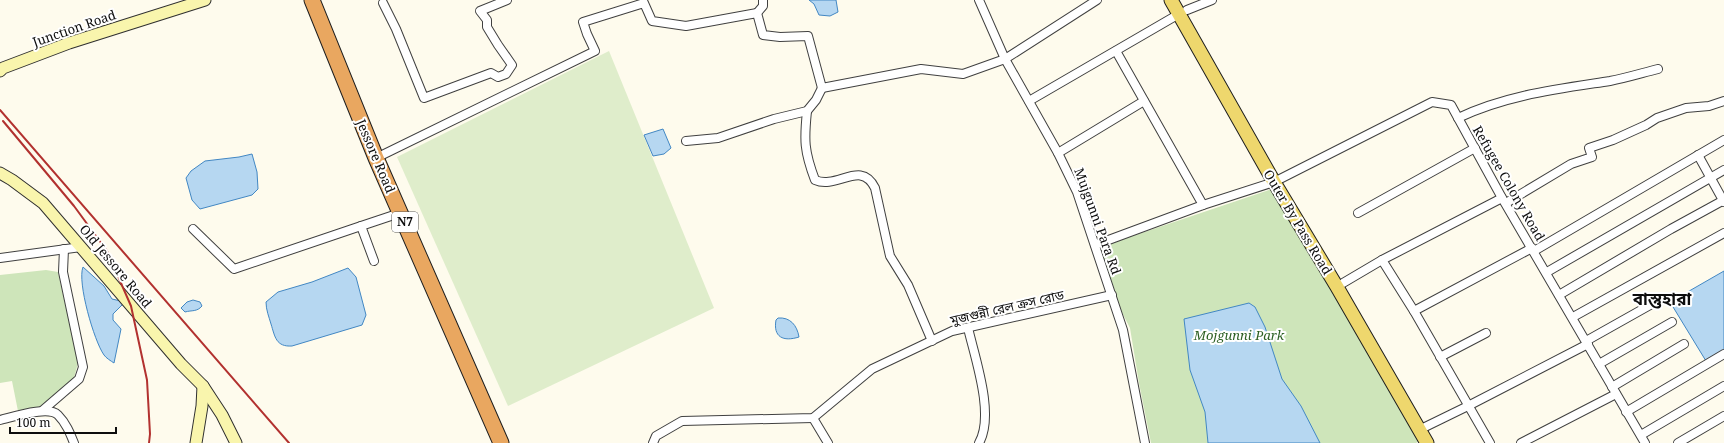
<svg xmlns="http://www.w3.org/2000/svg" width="1724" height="443" font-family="'Noto Serif','Noto Sans Bengali',serif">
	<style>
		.green { fill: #cee5ba }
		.pitch { fill: #dfedcb }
		.water { fill: #b6d7f1; stroke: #4287c3 }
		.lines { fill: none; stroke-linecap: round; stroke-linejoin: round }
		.street-casing { stroke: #404040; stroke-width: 10 }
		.secondary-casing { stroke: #2f2f2f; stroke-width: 13 }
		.primary-casing { stroke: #1e1e1e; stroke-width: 15 }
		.highway-casing { stroke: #1e1e1e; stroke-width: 17 }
		.street { stroke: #fff; stroke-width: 8 }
		.secondary { stroke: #f9f5ad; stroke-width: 11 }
		.primary { stroke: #eed76d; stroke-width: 13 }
		.highway { stroke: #e9a760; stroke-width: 15 }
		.rail { stroke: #b2312f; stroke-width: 2 }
		.labels { text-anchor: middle; stroke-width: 4; stroke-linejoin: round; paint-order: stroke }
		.shield { fill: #fff; stroke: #565656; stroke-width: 1 }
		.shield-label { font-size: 12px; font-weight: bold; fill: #0d0d0d }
		.street-label { font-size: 13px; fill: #0d0d0d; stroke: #fff }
		.park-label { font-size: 13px; font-style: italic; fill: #2b5f22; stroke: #fff }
		.district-label { font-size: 17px; font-weight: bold; fill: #0d0d0d; stroke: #fff }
	</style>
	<rect width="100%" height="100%" fill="#fefbed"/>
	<g class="green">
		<polygon points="1275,188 1423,439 1416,443 1151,443 1139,383 1130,328 1113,295 1100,247"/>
		<polygon points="46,270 58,272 78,363 74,378 44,407 28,411 18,411 12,381 0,383 0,275"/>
	</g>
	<polygon class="pitch" points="609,51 714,308 508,406 397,157"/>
	<g class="water">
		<polygon points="809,0 836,0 838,12 830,16 819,15 814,4"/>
		<polygon points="663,129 671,148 664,154 653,156 644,135"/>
		<polygon points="252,154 257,172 258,189 252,195 200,209 192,200 186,178 191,171 205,161 239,157"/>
		<path d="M 83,267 L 104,286 L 112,299 L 125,302 L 113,314 L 113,320 L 121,329 L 114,363 C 111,361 106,358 104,355 C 94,341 77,282 83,267 Z"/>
		<path d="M 348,268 L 356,277 L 366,315 L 362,325 L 292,346 C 276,347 275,337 271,324 C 269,317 266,310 266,302 L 278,292 L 312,282 Z"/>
		<polygon points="1724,271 1724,350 1706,361 1670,302"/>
		<path d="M 193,300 L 200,302 L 202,306 C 197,312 192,310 185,312 L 181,308 L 187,302 Z"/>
		<polygon points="1249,303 1255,307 1265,327 1282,379 1301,406 1320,443 1208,443 1205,412 1190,370 1184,319"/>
		<path d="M 778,318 C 790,317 797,325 799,337 C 783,342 773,337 776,320 Z"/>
	</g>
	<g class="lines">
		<g class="street-casing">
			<g id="street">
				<polyline points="979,0 1005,59 1058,153 1077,192 1123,330 1145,443"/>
				<polyline points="383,3 396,29 424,98 491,73 498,77 506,74 512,65 498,45 487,27 487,20 480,11 507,0"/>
				<polyline points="1187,10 1212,0"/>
				<polyline points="757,13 763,6 763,0"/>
				<polyline points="1116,51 1203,205"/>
				<polyline points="1029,101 1179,14"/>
				<path d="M 807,111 C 804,140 804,151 815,180 C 837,190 861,159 875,188 L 890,256 L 908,285 L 932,341"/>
				<path d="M 1458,118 C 1506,95 1558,89 1610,81 C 1626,78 1642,73 1658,69"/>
				<polyline points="686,141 718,138 774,119 807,111 816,100 822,88"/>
				<polyline points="1058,153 1144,101"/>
				<polyline points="1698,155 1724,202"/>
				<polyline points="376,158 595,51 587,34 583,22 644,3 652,21 686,26 757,13 763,35 780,37 808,36 822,88 921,69 963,74 1005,59 1097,0"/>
				<polyline points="1506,203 1571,164 1592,157 1589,148 1613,140 1646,125 1657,118 1686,108 1709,106 1724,101"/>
				<polyline points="1358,213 1475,148"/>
				<polyline points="193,229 234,269 361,226"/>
				<polyline points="1095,245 1203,205 1274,182 1432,102 1451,105 1502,198 1645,443"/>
				<polyline points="1534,251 1724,140"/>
				<polyline points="0,258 81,247"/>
				<polyline points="1382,260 1414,311 1490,443"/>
				<polyline points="374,261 361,226 400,213"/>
				<polyline points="1547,272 1724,170"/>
				<polyline points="1343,283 1382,260 1502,198"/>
				<polyline points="1559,295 1671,229 1724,200"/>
				<polyline points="1414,311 1532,248"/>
				<polyline points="1573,317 1724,233"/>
				<path d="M 968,328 C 975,358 995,415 979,443"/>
				<polyline points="1586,341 1659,300"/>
				<polyline points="1440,357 1486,333"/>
				<polyline points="1599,364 1672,322"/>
				<polyline points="1612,387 1684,344"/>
				<polyline points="43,410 79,379 83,367 63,272 64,249"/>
				<polyline points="1626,412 1724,354"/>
				<polyline points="813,418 828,443"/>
				<path d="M 0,420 C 13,417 48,405 58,415 C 66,423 70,433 74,443"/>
				<polyline points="1425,427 1468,406 1588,344"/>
				<polyline points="1641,435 1724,386"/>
				<polyline points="653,443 656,436 682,421 813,418 872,369 952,331 1112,295"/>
				<polyline points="1521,443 1616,394"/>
				<polyline points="1678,443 1724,416"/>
			</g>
		</g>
		<g class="secondary-casing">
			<g id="secondary">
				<polyline points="0,71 3,68 69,43 205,0"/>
				<polyline points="0,173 12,180 43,203 181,364 203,386 222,415 236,443"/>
				<polyline points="196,443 202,406 203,386"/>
			</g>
		</g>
		<g class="primary-casing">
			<polyline id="primary" points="1171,0 1274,182 1337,287 1427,443"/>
		</g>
		<g class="highway-casing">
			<polyline id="highway" points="312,0 376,158 501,443"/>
		</g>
		<use href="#street" class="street"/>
		<use href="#secondary" class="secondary"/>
		<use href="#primary" class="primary"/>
		<use href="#highway" class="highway"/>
		<g class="rail">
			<polyline points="0,110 289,443"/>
			<polyline points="3,121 74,206 107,251 131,306 147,380 150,434 149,443"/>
		</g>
	</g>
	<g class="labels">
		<rect class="shield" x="392" y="212" width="26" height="20" rx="3"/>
		<g class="shield-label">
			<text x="405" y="226">N7</text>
		</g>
		<g class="street-label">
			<text transform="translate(74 28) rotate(-19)" y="5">Junction Road</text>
			<text transform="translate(376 156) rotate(67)" y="5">Jessore Road</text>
			<text transform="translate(1509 183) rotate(60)" y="5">Refugee Colony Road</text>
			<text transform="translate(1098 221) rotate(70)" y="5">Mujgunni Para Rd</text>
			<text transform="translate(1298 222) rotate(59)" y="5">Outer By Pass Road</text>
			<text transform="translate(116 266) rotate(50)" y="5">Old Jessore Road</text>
			<text transform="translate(1007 307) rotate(-13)" y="5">মুজগুন্নী রেল ক্রস রোড</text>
		</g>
		<g class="park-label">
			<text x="1239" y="340">Mojgunni Park</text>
		</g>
		<g class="district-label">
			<text x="1662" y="305">বাস্তুহারা</text>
		</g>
	</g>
	<path d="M10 427v6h106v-6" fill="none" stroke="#0d0d0d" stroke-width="2"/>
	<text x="16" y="427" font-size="12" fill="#0d0d0d" stroke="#ffffff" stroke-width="3" paint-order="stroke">100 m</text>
</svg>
